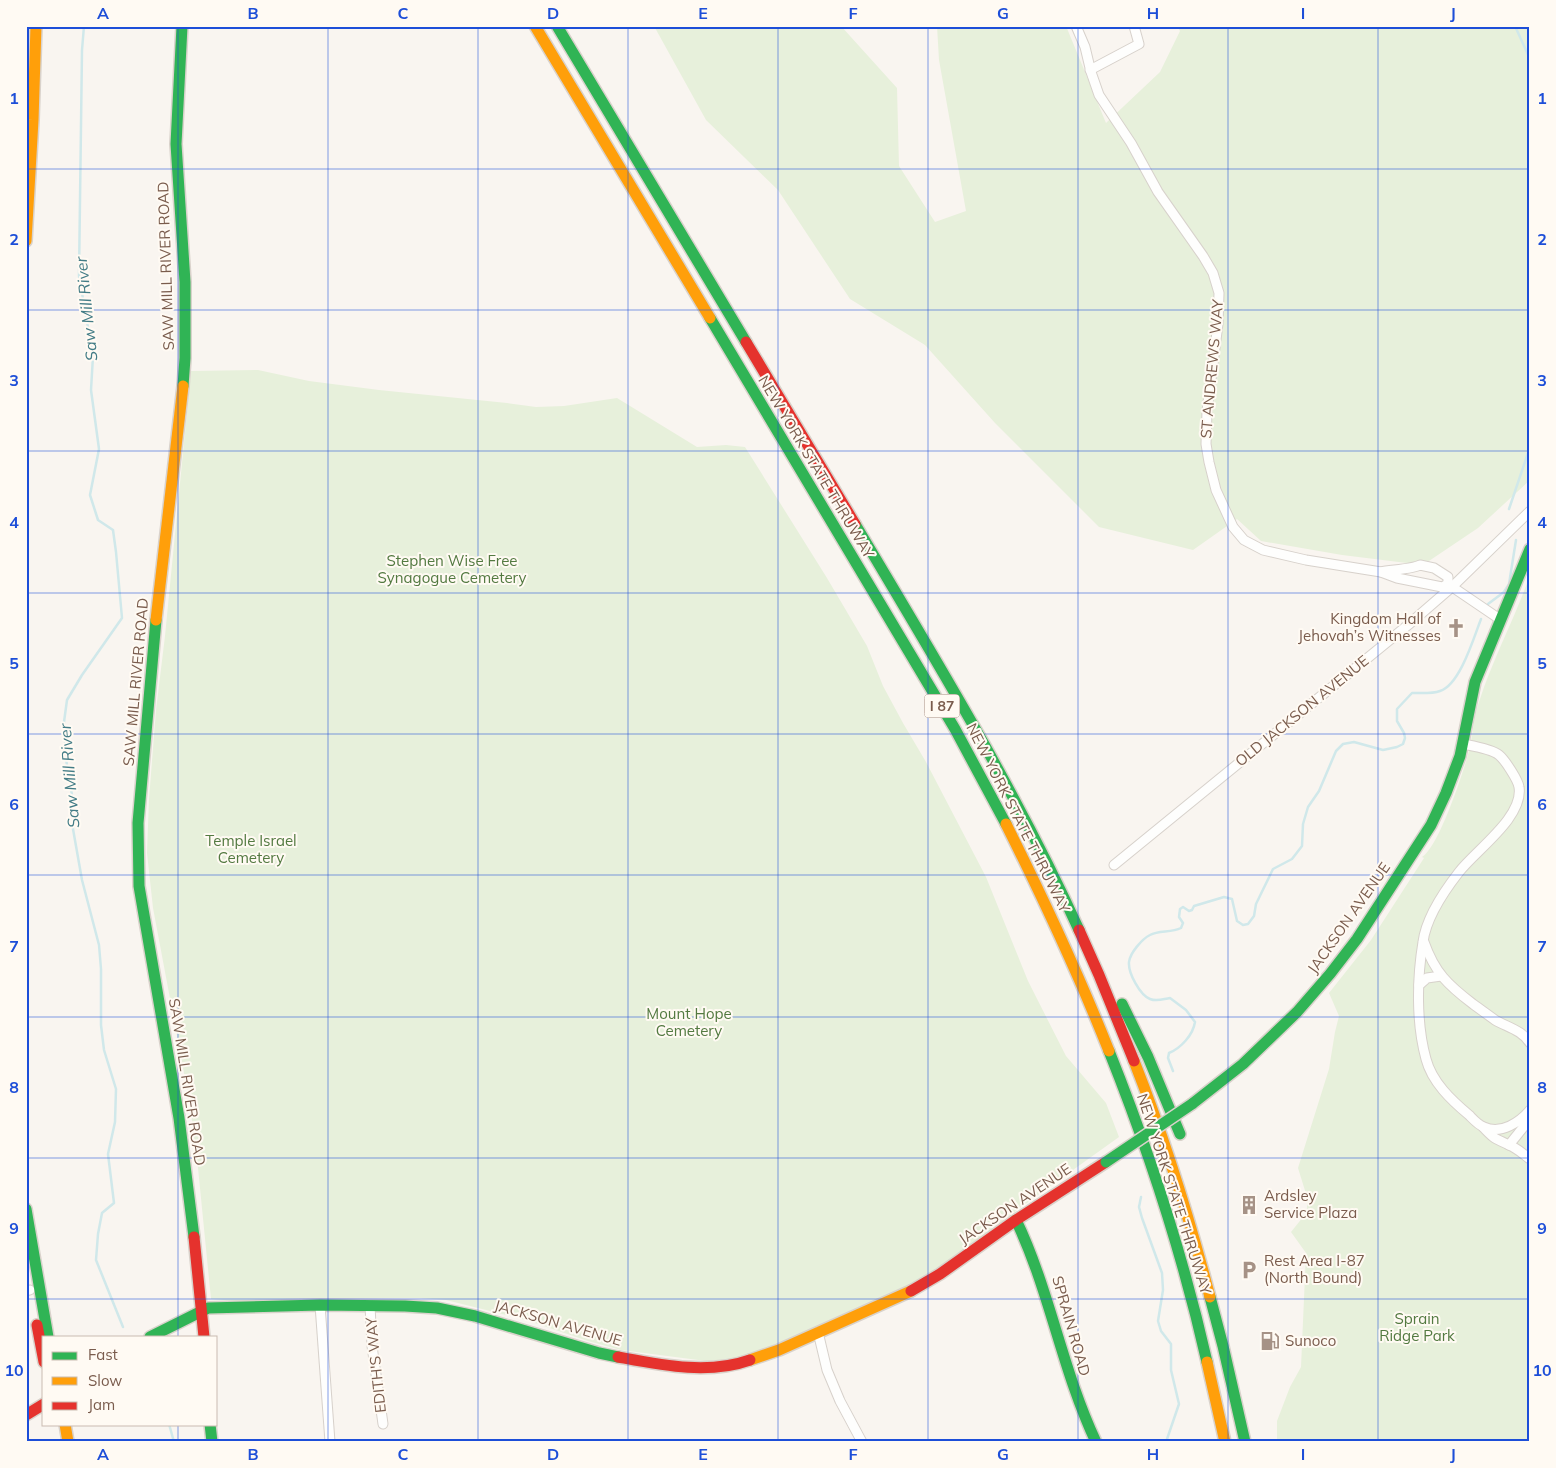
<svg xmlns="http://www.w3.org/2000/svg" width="1556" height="1468" font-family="Mulish,sans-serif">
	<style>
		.green { fill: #e7f0db }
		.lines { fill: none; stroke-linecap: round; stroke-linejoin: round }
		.stream { stroke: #d0e8ea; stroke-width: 2.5 }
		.street-casing { stroke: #d7d1cb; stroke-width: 11 }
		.fast-casing { stroke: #d9d2cb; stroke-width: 14 }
		.slow-casing { stroke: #d9d2cb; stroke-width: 14 }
		.jam-casing { stroke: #d9d2cb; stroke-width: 14 }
		.street { stroke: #fefefd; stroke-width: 9 }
		.fast { stroke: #30b455; stroke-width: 11 }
		.slow { stroke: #ff9f0a; stroke-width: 11 }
		.jam { stroke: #e5322d; stroke-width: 11 }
		.fast-bridge-casing { stroke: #d9d2cb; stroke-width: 14; stroke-linecap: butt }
		.fast-bridge { stroke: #30b455; stroke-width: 11 }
		.grid { fill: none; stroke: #1d4ed8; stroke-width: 1; stroke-opacity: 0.55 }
		.labels { text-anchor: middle; stroke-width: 4; stroke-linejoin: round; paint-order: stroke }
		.shield { fill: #fffaf3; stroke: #a28b7f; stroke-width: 1 }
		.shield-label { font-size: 14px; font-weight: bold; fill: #7a5c4d }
		.street-label { font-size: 15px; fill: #7a5c4d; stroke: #fffaf3 }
		.park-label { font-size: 15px; fill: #537a41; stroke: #fffaf3 }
		.poi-label { font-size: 15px; fill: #7a5c4d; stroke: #fffaf3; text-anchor: start }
		.water-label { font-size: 16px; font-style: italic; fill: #437c86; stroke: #fffaf3 }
		.neatline { fill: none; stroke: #1d4ed8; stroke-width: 2 }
		.grid-label { font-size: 16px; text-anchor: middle; font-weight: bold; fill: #1d4ed8 }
	</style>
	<rect width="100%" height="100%" fill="#f9f5f0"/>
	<g class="green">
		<polygon points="654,26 841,26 897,88 899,166 935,222 966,211 939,60 937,26 1066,26 1106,123 1160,72 1180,31 1177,26 1530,26 1530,480 1478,528 1423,565 1342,555 1261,541 1237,519 1193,550 1099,527 995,423 925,345 850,299 778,190 706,120"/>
		<polygon points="258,370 309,381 379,390 507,403 536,407 564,406 617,398 697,447 726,445 745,447 827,578 867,646 883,686 903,723 926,762 986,877 1028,981 1066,1056 1106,1103 1119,1137 1013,1213 974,1246 906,1290 784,1341 745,1356 731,1359 706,1361 621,1350 588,1341 526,1320 446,1300 419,1298 314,1298 236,1301 211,1299 198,1168 190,1105 153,908 147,853 149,799 156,710 165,636 191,371"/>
		<path d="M 1530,575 L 1530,1442 L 1277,1442 L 1277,1421 L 1290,1387 L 1301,1367 L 1306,1253 L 1291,1232 L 1307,1212 L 1307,1197 L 1298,1168 L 1329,1069 L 1335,1032 L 1339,1016 L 1329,993 L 1371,940 L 1424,858 L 1422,857 C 1439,847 1465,768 1470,747 C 1473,732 1474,716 1479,702 C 1493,658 1515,618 1530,575 Z"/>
	</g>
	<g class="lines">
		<g class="stream">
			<polyline points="84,26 82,50 79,276 93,356 91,390 99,449 90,495 98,520 113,530 116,552 122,618 82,675 67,700 64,722 66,759 72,795 73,829 82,880 99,945 101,969 101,1025 104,1050 116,1089 115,1122 108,1154 114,1203 102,1213 98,1234 96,1260 123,1327"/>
			<polyline points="1515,26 1530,59"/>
			<polyline points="1509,509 1530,447"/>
			<polyline points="1488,604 1504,592 1509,584 1516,540"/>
			<path d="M 1173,1071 L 1168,1058 L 1169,1053 C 1181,1048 1193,1035 1195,1022 L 1186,1010 L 1170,998 C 1163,999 1157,1002 1150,999 C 1140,995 1128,973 1129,962 C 1130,953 1142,939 1150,935 C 1159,930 1171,933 1181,928 L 1183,923 L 1179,917 L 1180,909 L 1183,907 L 1189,911 L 1192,910 L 1194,906 L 1224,897 L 1232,899 L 1237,921 L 1243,925 L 1248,924 L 1254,916 L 1256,904 L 1273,869 L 1292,859 L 1302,846 L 1303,824 L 1308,807 L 1319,791 L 1336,751 L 1343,744 L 1354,742 L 1383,750 L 1397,747 L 1403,744 L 1405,738 L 1404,733 L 1397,721 L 1397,709 L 1412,693 C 1421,693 1432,694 1440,691 C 1460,685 1474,637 1481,619"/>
			<polyline points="1141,1197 1139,1207 1142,1218 1162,1273 1163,1290 1158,1321 1161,1331 1171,1344 1171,1370 1179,1404 1166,1442"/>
			<polyline points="169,1424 174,1442"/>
		</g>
		<g class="street-casing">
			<g id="street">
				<polyline points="1076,26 1085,47 1091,72 1099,95 1131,143 1158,192 1203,256 1213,273 1219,293 1218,324 1207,411 1206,444 1209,462 1216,490 1233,527 1244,540 1263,550 1306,560 1381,572 1397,578 1442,587 1448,584 1501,620"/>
				<polyline points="1090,70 1139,44 1134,26"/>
				<path d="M 1381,572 C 1390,570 1413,569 1420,565 L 1434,568 L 1448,577 L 1448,584"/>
				<path d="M 1463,744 C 1473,746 1492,749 1499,755 C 1505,760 1518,780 1519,787 C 1524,817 1476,850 1459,872 C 1445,890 1426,918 1423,942 C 1417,978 1416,1023 1426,1059 C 1432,1082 1451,1100 1469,1115 C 1473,1119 1478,1125 1484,1127 C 1501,1135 1520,1122 1530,1110"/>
				<polyline points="1114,865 1408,625 1453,586 1530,511"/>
				<path d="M 1424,942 C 1435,973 1448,985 1473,1004 C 1480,1009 1488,1015 1495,1020 C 1507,1027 1522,1030 1530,1043"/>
				<polyline points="1419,985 1427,978 1441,976"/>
				<path d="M 1483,1127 C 1495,1140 1495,1138 1509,1145 C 1517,1148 1523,1154 1530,1159"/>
				<polyline points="1509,1145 1530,1119"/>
				<polyline points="26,1291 30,1290"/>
				<polyline points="320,1305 330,1442"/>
				<polyline points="370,1305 372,1346 383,1424"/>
				<polyline points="818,1332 827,1370 840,1401 862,1442"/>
			</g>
		</g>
		<g class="fast-casing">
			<g id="fast">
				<polyline points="182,26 176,144 185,282 185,358 183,386"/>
				<polyline points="557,26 746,342"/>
				<polyline points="710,318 955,729 1006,824"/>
				<path d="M 855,524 C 934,657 1015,789 1079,930"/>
				<polyline points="156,620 138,823 139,886 179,1118 194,1237"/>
				<polyline points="1122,1004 1148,1057 1180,1134"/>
				<path d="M 1109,1051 C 1149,1151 1183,1256 1207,1362"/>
				<polyline points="1192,1104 1243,1064 1297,1012 1330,974 1357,939 1431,825 1446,793 1460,756 1475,682 1530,549"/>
				<polyline points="26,1209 48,1337"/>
				<path d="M 1016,1220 C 1050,1291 1062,1370 1096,1442"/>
				<polyline points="1210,1297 1223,1346 1245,1442"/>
				<polyline points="150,1337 208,1308 320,1305 405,1306 437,1308 475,1316 599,1353 618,1357"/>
				<polyline points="210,1424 212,1442"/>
			</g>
		</g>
		<g class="slow-casing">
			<g id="slow">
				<polyline points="535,26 710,318"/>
				<polyline points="26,241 33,120 36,26"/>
				<polyline points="156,620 183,386"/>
				<path d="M 1006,824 C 1043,898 1078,973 1109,1051"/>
				<path d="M 1134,1061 C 1164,1137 1189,1217 1210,1297"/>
				<polyline points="750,1360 779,1350 911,1291"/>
				<polyline points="1207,1362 1225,1442"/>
				<polyline points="65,1424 68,1442"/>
			</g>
		</g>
		<g class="jam-casing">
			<g id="jam">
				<polyline points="746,342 855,524"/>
				<polyline points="1079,930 1099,975 1134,1061"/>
				<polyline points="194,1237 204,1337"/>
				<polyline points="911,1291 940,1274 1016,1220 1106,1162"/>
				<polyline points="37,1325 44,1362"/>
				<path d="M 618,1357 C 661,1365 708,1375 750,1360"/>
				<polyline points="26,1415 44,1404"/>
			</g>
		</g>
		<use href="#street" class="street"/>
		<use href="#fast" class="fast"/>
		<use href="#slow" class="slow"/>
		<use href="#jam" class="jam"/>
		<g class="fast-bridge-casing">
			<polyline id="fast-bridge" points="1106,1162 1192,1104"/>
		</g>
		<use href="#fast-bridge" class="fast-bridge"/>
	</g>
	<path class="grid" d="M 178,26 L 178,1337M 328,26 L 328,1442M 478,26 L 478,1442M 628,26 L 628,1442M 778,26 L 778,1442M 928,26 L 928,1442M 1078,26 L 1078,1442M 1228,26 L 1228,1442M 1378,26 L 1378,1442M 26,169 L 1530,169M 26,310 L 1530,310M 26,451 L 1530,451M 26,593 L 1530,593M 26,734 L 1530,734M 26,875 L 1530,875M 26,1017 L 1530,1017M 26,1158 L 1530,1158M 26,1299 L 1530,1299M 178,1424 L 178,1442"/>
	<defs>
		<g id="church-bare" transform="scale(1.5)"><path d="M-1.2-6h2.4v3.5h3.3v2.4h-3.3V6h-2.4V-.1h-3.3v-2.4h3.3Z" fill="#a69286" stroke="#fffaf3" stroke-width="2.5" paint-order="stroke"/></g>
		<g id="building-bare" transform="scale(1.5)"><path d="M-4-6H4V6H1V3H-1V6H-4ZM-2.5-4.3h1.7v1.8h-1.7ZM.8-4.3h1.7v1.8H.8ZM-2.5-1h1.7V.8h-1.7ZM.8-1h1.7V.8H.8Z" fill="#a69286" stroke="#fffaf3" stroke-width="2.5" paint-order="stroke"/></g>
		<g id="parking-bare" transform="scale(1.5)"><path d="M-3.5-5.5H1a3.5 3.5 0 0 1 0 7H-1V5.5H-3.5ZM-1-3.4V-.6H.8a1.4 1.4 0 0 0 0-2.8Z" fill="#a69286" stroke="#fffaf3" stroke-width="2.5" paint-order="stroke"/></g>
		<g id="fuel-bare" transform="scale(1.5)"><path d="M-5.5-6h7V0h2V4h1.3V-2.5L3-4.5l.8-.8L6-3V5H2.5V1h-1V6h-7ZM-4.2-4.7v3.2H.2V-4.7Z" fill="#a69286" stroke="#fffaf3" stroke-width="2.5" paint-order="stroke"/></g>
	</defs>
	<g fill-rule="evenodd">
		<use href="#church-bare" x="1456" y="628"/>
		<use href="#building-bare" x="1249" y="1205"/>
		<use href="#parking-bare" x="1249" y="1270"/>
		<use href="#fuel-bare" x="1270" y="1341"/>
	</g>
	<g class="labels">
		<rect class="shield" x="924.5" y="694.5" width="35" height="23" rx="4"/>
		<g class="shield-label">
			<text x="942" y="711">I 87</text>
		</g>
		<g class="street-label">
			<text transform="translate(166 266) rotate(-92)" y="5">SAW MILL RIVER ROAD</text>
			<text transform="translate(1212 369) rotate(-85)" y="5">ST ANDREWS WAY</text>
			<text transform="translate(816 467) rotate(59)" y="5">NEW YORK STATE THRUWAY</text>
			<text transform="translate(136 682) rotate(-85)" y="5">SAW MILL RIVER ROAD</text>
			<text transform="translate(1302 711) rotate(-39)" y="5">OLD JACKSON AVENUE</text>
			<text transform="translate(1018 818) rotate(63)" y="5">NEW YORK STATE THRUWAY</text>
			<text transform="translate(1349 918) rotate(-55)" y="5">JACKSON AVENUE</text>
			<text transform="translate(187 1082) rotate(81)" y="5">SAW MILL RIVER ROAD</text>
			<text transform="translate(1174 1194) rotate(72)" y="5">NEW YORK STATE THRUWAY</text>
			<text transform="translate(1015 1204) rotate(-34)" y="5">JACKSON AVENUE</text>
			<text transform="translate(558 1323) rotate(16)" y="5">JACKSON AVENUE</text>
			<text transform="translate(1071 1326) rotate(74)" y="5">SPRAIN ROAD</text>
			<text transform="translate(376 1365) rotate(-96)" y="5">EDITH'S WAY</text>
		</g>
		<g class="park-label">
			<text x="452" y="566">Stephen Wise Free<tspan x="452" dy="17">Synagogue Cemetery</tspan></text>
			<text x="251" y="846">Temple Israel<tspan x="251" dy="17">Cemetery</tspan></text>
			<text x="689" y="1019">Mount Hope<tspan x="689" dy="17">Cemetery</tspan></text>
			<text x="1417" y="1324">Sprain<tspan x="1417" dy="17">Ridge Park</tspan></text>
		</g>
		<g class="poi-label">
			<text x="1441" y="624" text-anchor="end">Kingdom Hall of<tspan x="1441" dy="17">Jehovah’s Witnesses</tspan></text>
			<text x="1264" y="1201">Ardsley<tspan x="1264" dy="17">Service Plaza</tspan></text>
			<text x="1264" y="1266">Rest Area I-87<tspan x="1264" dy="17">(North Bound)</tspan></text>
			<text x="1285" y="1346">Sunoco</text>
		</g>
		<g class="water-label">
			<text transform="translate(86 309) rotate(-96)" y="6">Saw Mill River</text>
			<text transform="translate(69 776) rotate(-95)" y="6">Saw Mill River</text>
		</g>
	</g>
	<rect width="1556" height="1468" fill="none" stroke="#fffaf3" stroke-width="55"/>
	<rect x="42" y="1336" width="175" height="90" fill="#fffaf3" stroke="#cabbb1"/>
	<rect x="52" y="1352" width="25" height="8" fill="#30b455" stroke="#cabbb1"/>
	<text x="88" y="1360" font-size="15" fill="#7a5c4d">Fast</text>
	<rect x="52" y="1377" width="25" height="8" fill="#ff9f0a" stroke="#cabbb1"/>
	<text x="88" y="1386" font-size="15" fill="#7a5c4d">Slow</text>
	<rect x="52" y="1402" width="25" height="8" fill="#e5322d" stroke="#cabbb1"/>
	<text x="88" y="1410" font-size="15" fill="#7a5c4d">Jam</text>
	<rect x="28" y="28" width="1500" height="1412" class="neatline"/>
	<g class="grid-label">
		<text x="103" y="19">A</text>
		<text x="253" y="19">B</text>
		<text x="403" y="19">C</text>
		<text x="553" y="19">D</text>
		<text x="703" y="19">E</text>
		<text x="853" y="19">F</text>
		<text x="1003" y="19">G</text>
		<text x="1153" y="19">H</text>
		<text x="1303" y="19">I</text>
		<text x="1453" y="19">J</text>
		<text x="14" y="104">1</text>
		<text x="1542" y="104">1</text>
		<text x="14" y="245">2</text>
		<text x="1542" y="245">2</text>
		<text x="14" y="386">3</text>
		<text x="1542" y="386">3</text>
		<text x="14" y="528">4</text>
		<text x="1542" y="528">4</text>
		<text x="14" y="669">5</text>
		<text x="1542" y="669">5</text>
		<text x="14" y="810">6</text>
		<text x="1542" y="810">6</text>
		<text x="14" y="952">7</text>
		<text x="1542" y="952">7</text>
		<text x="14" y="1093">8</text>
		<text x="1542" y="1093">8</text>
		<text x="14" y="1234">9</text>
		<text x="1542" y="1234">9</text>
		<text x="14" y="1376">10</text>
		<text x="1542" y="1376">10</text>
		<text x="103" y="1460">A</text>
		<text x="253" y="1460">B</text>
		<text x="403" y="1460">C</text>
		<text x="553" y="1460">D</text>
		<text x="703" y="1460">E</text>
		<text x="853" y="1460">F</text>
		<text x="1003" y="1460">G</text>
		<text x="1153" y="1460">H</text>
		<text x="1303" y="1460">I</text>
		<text x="1453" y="1460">J</text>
	</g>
</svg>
